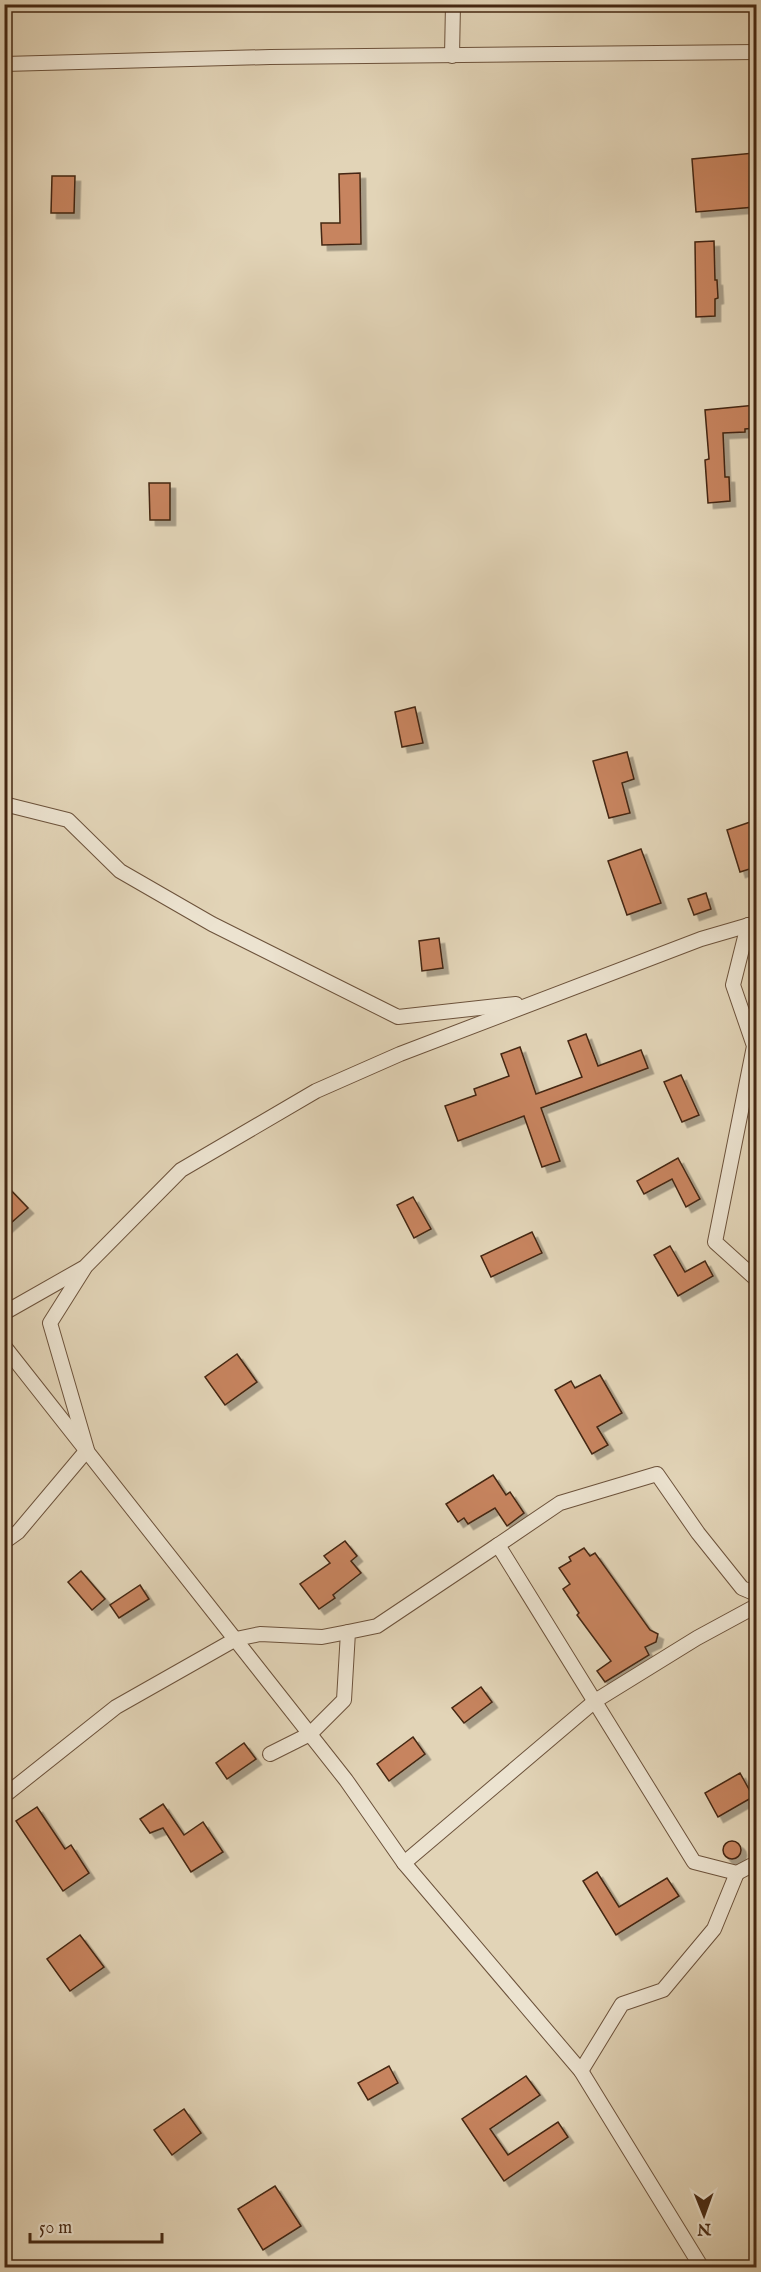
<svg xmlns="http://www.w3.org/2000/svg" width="761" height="2272" font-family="'IM FELL English',serif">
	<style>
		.building { fill: #c7845e; stroke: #442712; stroke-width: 1.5; filter: url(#shadow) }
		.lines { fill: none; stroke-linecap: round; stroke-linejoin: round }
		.minor-casing { stroke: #6c523b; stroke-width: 16 }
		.minor { stroke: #ece3d0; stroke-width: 14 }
	</style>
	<defs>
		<filter id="shadow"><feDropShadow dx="5.5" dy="5.5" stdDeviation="0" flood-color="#0004"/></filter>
	</defs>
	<rect width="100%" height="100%" fill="#e2d4b7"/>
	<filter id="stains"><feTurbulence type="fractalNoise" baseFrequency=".00333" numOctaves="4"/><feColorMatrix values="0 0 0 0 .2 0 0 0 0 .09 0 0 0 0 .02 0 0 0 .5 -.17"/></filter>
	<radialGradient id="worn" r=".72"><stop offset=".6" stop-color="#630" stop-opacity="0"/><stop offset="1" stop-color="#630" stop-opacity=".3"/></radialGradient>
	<g class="building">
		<polygon points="754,153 755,172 752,172 755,207 696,212 692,159"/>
		<polygon points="360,173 361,244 322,245 321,223 340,223 339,174"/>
		<polygon points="52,176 75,176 74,213 51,213"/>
		<polygon points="714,241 715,280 717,280 718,298 715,299 715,316 696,317 695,242"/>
		<polygon points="756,405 756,428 745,429 745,432 723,433 725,477 729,477 730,501 708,503 705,460 709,459 705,410"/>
		<polygon points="149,483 170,483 170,520 150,520"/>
		<polygon points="415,707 423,743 402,747 395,712"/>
		<polygon points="627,752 634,779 622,783 630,813 609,818 593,761"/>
		<polygon points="753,821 756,831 756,867 740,872 727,830"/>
		<polygon points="641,849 661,903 627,915 608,861"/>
		<polygon points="706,893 711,909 694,915 688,899"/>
		<polygon points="439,938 443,968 422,971 419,941"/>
		<polygon points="586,1034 598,1066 641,1050 648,1068 541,1108 560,1161 542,1167 524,1116 458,1141 445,1106 476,1095 474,1089 509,1076 501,1054 520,1047 536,1094 582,1077 568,1041"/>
		<polygon points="681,1075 699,1115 682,1122 664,1082"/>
		<polygon points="678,1158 700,1199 686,1207 672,1179 644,1194 637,1181"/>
		<polygon points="4,1183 28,1208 4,1229"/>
		<polygon points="413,1197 431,1229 414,1238 397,1205"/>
		<polygon points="532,1232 542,1253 491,1277 481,1256"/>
		<polygon points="670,1246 685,1272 705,1261 713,1276 678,1296 654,1255"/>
		<polygon points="237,1354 257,1382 225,1405 205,1377"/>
		<polygon points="600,1375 622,1413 597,1427 608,1445 592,1454 555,1390 571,1381 575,1388"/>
		<polygon points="493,1475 506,1495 510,1492 524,1513 507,1526 495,1508 468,1524 464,1518 458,1522 446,1504"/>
		<polygon points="345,1541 357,1556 351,1561 361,1573 333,1595 335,1598 319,1609 300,1584 330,1563 324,1556"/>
		<polygon points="584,1548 590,1556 595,1553 650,1630 658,1634 656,1642 645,1647 649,1655 605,1682 597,1671 611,1661 577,1615 579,1613 563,1589 570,1584 559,1568 571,1561 569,1557"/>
		<polygon points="81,1571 105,1599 92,1610 68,1582"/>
		<polygon points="140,1585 149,1599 119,1618 110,1605"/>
		<polygon points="481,1687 492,1702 464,1723 452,1708"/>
		<polygon points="413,1737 425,1754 389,1781 377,1764"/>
		<polygon points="244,1743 256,1759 227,1779 216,1763"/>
		<polygon points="740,1773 751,1793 751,1798 718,1817 705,1793"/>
		<polygon points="163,1804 184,1835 203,1822 223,1852 191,1872 163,1828 150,1833 140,1819"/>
		<polygon points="37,1807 65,1849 71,1845 89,1873 63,1891 16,1821"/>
		<circle cx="732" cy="1850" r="9"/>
		<polygon points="597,1872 619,1907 667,1878 679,1896 616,1935 583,1881"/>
		<polygon points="80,1935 104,1967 70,1991 47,1959"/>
		<polygon points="389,2066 398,2083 368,2100 358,2083"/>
		<polygon points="526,2076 540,2095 490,2129 508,2155 558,2122 568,2137 504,2181 462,2119"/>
		<polygon points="184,2109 201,2133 172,2155 154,2130"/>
		<polygon points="275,2186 301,2226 263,2250 238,2209"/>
	</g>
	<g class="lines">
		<g class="minor-casing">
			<g id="minor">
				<polyline points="452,56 453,4"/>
				<polyline points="4,64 270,57 756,52"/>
				<polyline points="4,804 68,820 120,871 212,924 398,1017 516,1004"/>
				<polyline points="748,925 733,985 754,1046 715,1242 756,1279"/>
				<polyline points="4,1313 85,1267 181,1170 316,1091 400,1054 701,939 756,923"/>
				<polyline points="4,1346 346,1780 404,1863 581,2071 702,2268"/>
				<polyline points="4,1542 18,1532 87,1450 50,1323 84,1269"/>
				<polyline points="756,1594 742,1588 698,1533 657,1474 560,1503 498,1545 694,1862 737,1873 756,1863"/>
				<polyline points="270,1754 310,1734 344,1700 348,1632 377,1626 498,1545"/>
				<polyline points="4,1796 116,1707 236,1639 260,1634 322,1637 348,1632"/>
				<polyline points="404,1863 595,1701 697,1638 756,1606"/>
				<polyline points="581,2071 622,2004 663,1990 714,1929 737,1873"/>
			</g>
		</g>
		<use href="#minor" class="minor"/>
	</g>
	<rect width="761" height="2272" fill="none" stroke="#e2d4b7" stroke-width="24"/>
	<rect x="6" y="6" width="749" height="2260" fill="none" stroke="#442712" stroke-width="3"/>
	<rect x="12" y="12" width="737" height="2248" fill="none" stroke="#442712" stroke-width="1.5"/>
	<g transform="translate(704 2215) rotate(179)" stroke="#ece3d0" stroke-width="4.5" paint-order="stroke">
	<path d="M0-4.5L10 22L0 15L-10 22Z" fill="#442712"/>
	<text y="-9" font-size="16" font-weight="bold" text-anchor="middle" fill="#442712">N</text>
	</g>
	<path d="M30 2233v9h132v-9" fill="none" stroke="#442712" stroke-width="3"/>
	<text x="39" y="2233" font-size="18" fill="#442712" stroke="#ece3d0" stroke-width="4.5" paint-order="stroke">50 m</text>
	<rect width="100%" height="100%" filter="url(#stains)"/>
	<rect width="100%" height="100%" fill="url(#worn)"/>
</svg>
